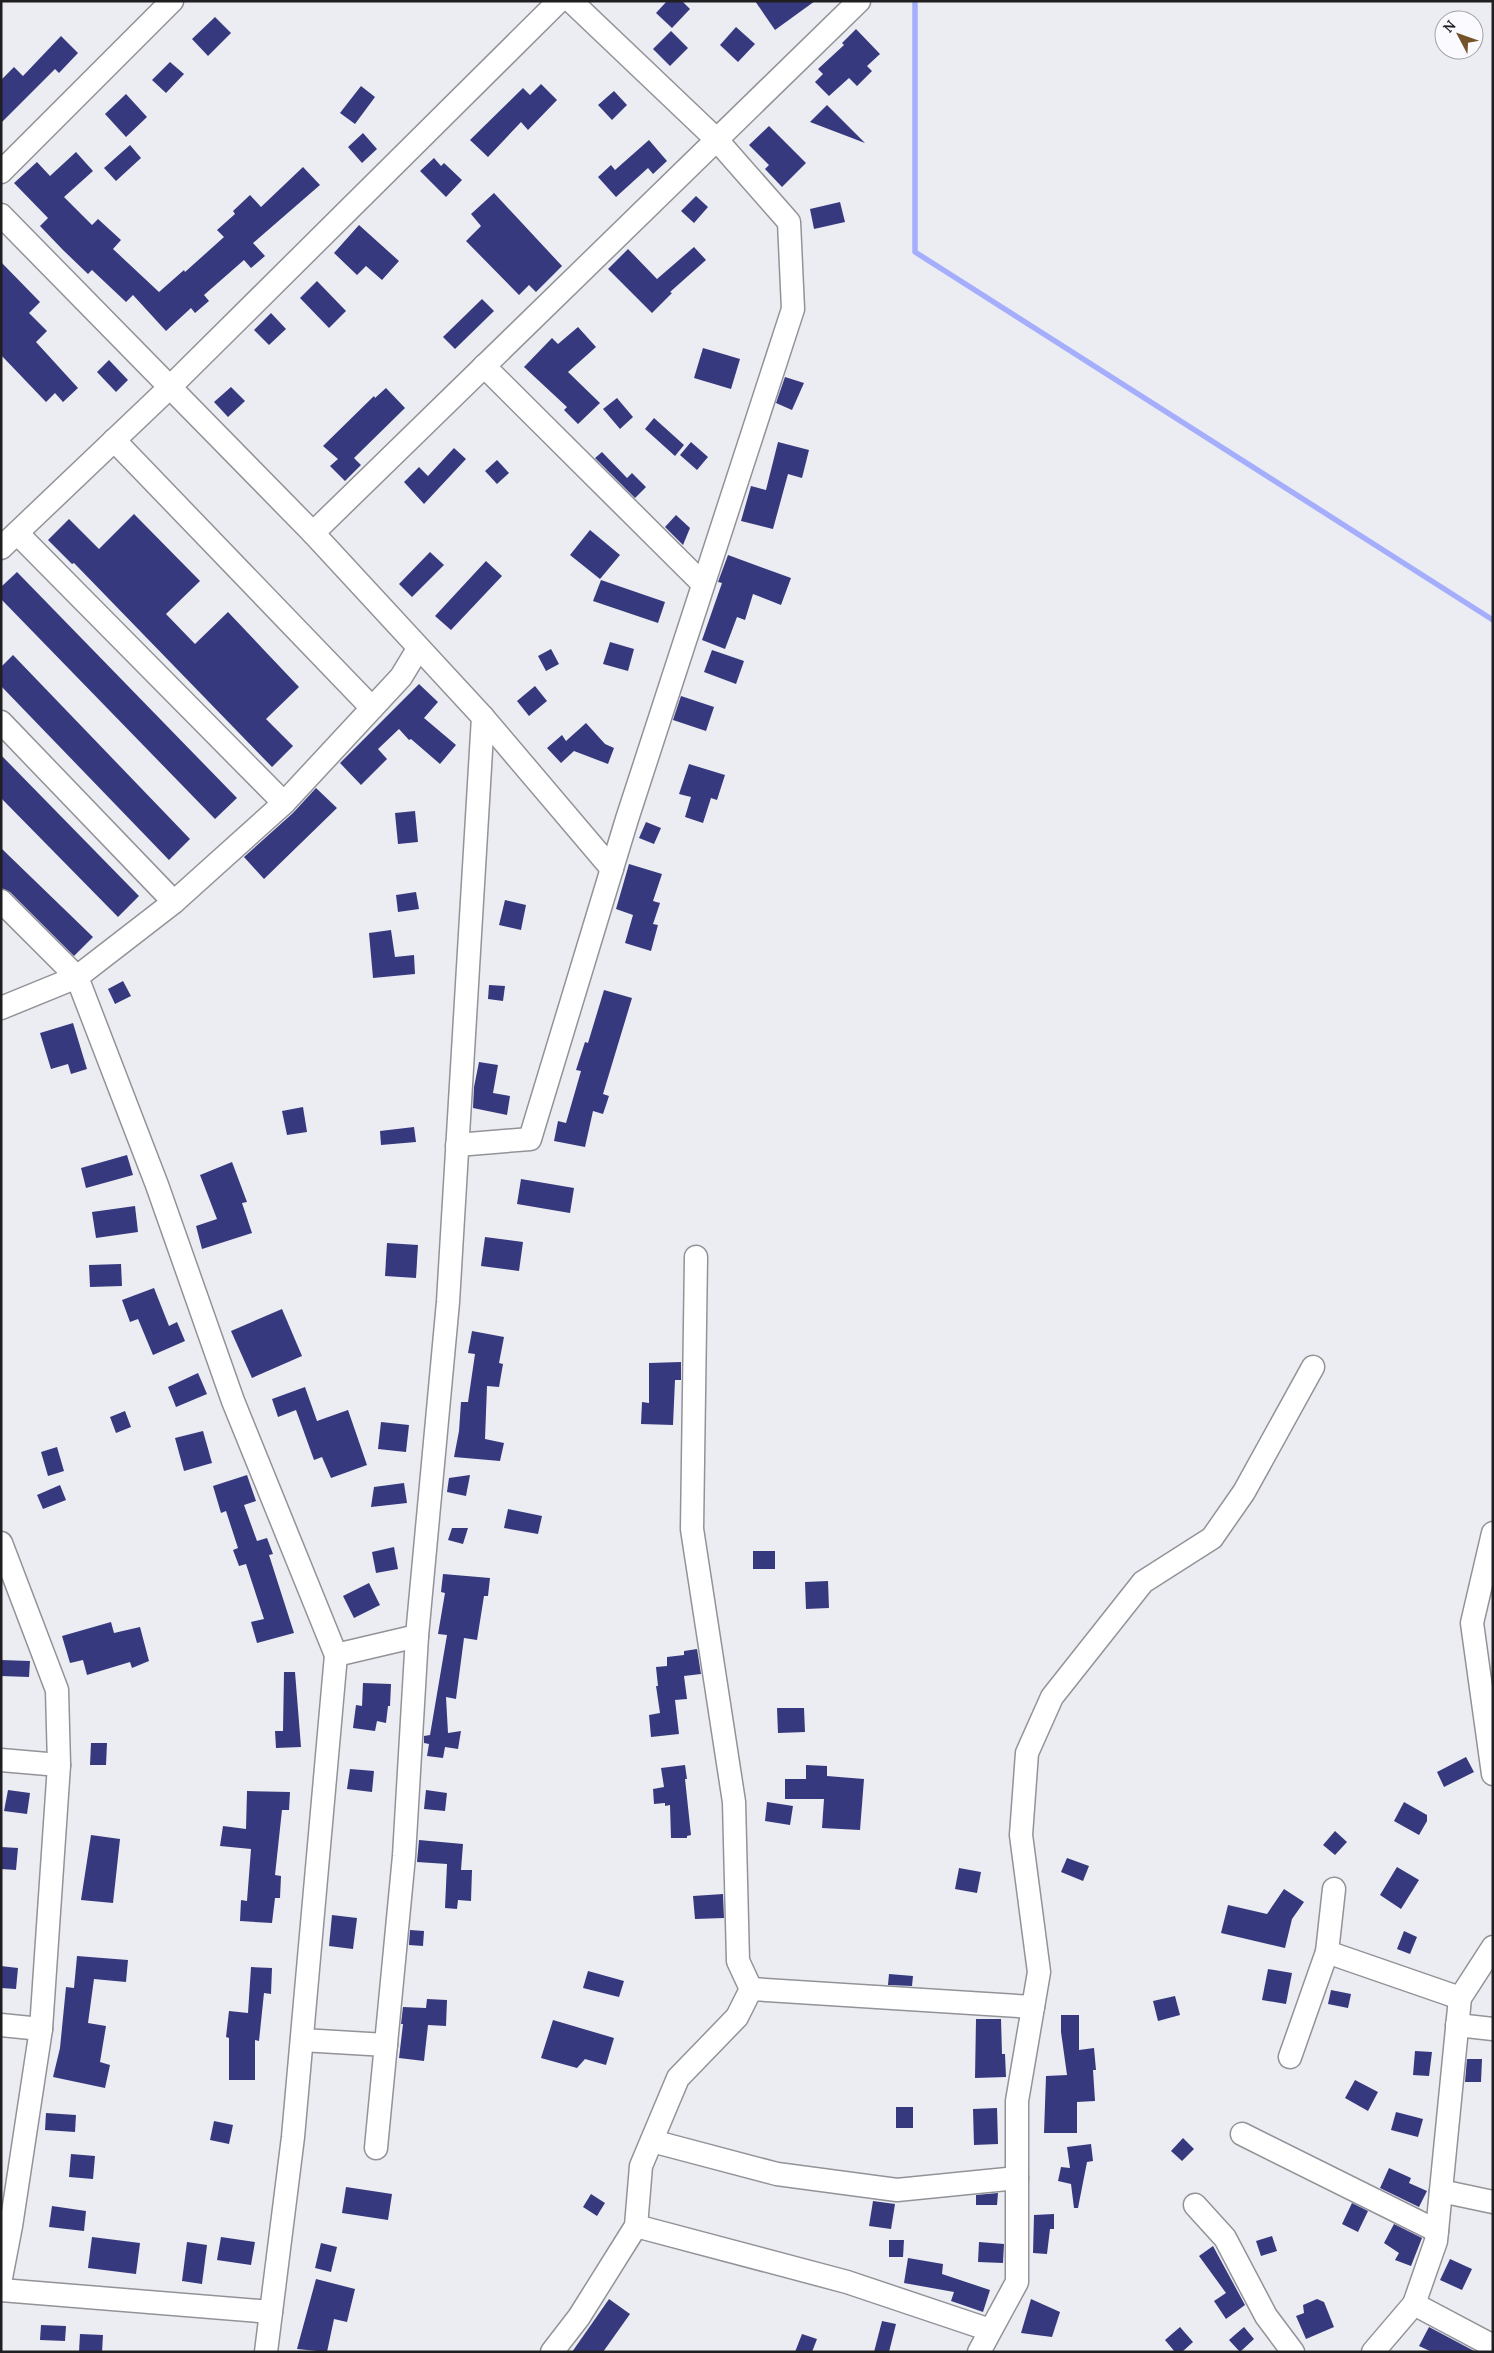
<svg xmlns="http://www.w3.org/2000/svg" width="1494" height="2353" font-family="Lora,serif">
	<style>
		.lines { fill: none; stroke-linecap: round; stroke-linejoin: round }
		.stream { stroke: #a5aefd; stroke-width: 5.5 }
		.building { fill: #37397e }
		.minor-casing { stroke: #929398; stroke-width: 25 }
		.minor { stroke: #fff; stroke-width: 22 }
	</style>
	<rect width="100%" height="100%" fill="#ecedf2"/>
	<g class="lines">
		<polyline class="stream" points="915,1 915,252 1493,620"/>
	</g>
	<g class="building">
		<polygon points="667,1 682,1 690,9 672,28 656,13"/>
		<polygon points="755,1 815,1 775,30"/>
		<polygon points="215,17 231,33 208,56 192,39"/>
		<polygon points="736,27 755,44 738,62 720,45"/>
		<polygon points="856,29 880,54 867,66 872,71 857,86 849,78 829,96 815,82 823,74 818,69 844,45 842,43"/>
		<polygon points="671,31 688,48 670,66 653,49"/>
		<polygon points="61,36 78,53 59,73 55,69 1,123 1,80 14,67 23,76"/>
		<polygon points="170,62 184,74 166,93 152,80"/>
		<polygon points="541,84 557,100 528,130 521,122 488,157 470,140 523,88 530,95"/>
		<polygon points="361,86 375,97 355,124 340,113"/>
		<polygon points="614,91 627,105 612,120 598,105"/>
		<polygon points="126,94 147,117 126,137 105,114"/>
		<polygon points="827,105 865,143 810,122"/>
		<polygon points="769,126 806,163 782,187 765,169 769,165 749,145"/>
		<polygon points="363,133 377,149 362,163 348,147"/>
		<polygon points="649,140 667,161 653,174 648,168 616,197 598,177 611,165 615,170"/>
		<polygon points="130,145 141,158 116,181 104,168"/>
		<polygon points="76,152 93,171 64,197 92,225 98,219 121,240 113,249 159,292 184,270 185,272 224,237 217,230 235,214 233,211 250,195 261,207 303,167 320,185 253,243 265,256 251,268 244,260 204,295 209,301 195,313 191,308 166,331 133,295 126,302 92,270 88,274 63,250 40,226 48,218 14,183 37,162 50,176"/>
		<polygon points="434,158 441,166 444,163 462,180 446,197 420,171"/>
		<polygon points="494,193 562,266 536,292 529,285 519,295 466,241 481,226 471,214"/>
		<polygon points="696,196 708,207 694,223 681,211"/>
		<polygon points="840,202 845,222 814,229 810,209"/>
		<polygon points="359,225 399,261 382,280 366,266 357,275 334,253"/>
		<polygon points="694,247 706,260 670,292 672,293 652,313 608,269 628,249 657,279"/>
		<polygon points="1,262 40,302 29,313 47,331 36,342 78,388 63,402 55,393 46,402 1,355"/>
		<polygon points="317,281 346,311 329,328 300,298"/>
		<polygon points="482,299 494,311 455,349 443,337"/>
		<polygon points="271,313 286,329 269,345 254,330"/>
		<polygon points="578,327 596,347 568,372 600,403 578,424 564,410 567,407 524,367 552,338 558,344"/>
		<polygon points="703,348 740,359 731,389 694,378"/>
		<polygon points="109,360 128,380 116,392 97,372"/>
		<polygon points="785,377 804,383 792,410 776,403"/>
		<polygon points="231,387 245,401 228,417 214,402"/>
		<polygon points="386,388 405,408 354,458 361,465 345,481 330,466 338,459 323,446 374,396 375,398"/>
		<polygon points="617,398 633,417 620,429 603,409"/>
		<polygon points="654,418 684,445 675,456 645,429"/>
		<polygon points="691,442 708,457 697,470 680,455"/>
		<polygon points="778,442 809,450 802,478 788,474 773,529 741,521 751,486 766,490"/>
		<polygon points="454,448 466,459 424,504 404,482 419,467 428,476"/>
		<polygon points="602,452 627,478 632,473 646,487 635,498 595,458"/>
		<polygon points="497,460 509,473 497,484 485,471"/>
		<polygon points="134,514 200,581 166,614 195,644 228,612 299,687 266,719 293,746 272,767 74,563 72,564 48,540 69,519 99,549"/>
		<polygon points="676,515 690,528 683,545 665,527"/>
		<polygon points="590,530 620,555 600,579 570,555"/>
		<polygon points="430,552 444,565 412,597 399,584"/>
		<polygon points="728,555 791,578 781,605 753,594 745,620 737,617 725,649 702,640 722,583 718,582"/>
		<polygon points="486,561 502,576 451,630 435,616"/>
		<polygon points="17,572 237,798 215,819 1,599 1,587"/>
		<polygon points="601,580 665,602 658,623 593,601"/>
		<polygon points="610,642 634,649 628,671 603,664"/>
		<polygon points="551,649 559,664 546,671 538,656"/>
		<polygon points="712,650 744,661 736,684 704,672"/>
		<polygon points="13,655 190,839 169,860 1,686 1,667"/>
		<polygon points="419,684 438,702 424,718 456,745 440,764 411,739 409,740 399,729 378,749 387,759 361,785 340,763"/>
		<polygon points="535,686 547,701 529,716 517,701"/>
		<polygon points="681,696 714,707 706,731 673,720"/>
		<polygon points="586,723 605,744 614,748 608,764 574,751 561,763 547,748 562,735 566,741"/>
		<polygon points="1,755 139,896 118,917 1,798"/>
		<polygon points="689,764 725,775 717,800 711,798 703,823 685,817 691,797 679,794"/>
		<polygon points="316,788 337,808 264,879 244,857 293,813"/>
		<polygon points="415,811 418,842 398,844 395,813"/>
		<polygon points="646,822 661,828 654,844 639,838"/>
		<polygon points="1,848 93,937 74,956 10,892 1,888"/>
		<polygon points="629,864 662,874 653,901 660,903 653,924 658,925 651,951 625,943 633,915 616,909"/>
		<polygon points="416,892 419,909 398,912 396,895"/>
		<polygon points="505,900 526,905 521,930 499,925"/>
		<polygon points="391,930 395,957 414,955 415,974 373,978 369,933"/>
		<polygon points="123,981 131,996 115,1004 108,989"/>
		<polygon points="489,985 505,986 503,1001 488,999"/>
		<polygon points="604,990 632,998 603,1094 609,1096 603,1114 593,1111 585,1147 554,1141 558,1121 566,1123 581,1071 576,1070 585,1042 588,1043"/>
		<polygon points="73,1023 87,1069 71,1074 68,1064 51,1069 40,1033"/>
		<polygon points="479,1062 498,1065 493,1093 510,1096 507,1115 473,1108 474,1087"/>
		<polygon points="303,1107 307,1132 287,1135 282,1111"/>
		<polygon points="414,1127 416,1142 381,1145 380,1131"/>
		<polygon points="127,1155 133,1175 86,1188 81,1168"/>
		<polygon points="232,1162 247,1202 242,1203 252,1233 202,1249 196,1226 217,1219 200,1175"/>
		<polygon points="521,1179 574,1188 570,1213 517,1204"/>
		<polygon points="135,1206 138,1232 96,1238 92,1212"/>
		<polygon points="485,1237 523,1242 519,1271 481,1266"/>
		<polygon points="387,1243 418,1245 416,1278 385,1276"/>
		<polygon points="121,1264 122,1286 90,1287 89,1265"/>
		<polygon points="154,1288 169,1326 177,1322 185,1341 153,1355 138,1319 130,1322 122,1300"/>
		<polygon points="282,1309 302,1356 252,1378 231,1331"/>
		<polygon points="472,1331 504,1337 499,1363 503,1364 499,1387 487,1386 485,1439 504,1443 500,1461 454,1457 459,1431 461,1402 468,1402 475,1354 468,1353"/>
		<polygon points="681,1362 681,1380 675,1380 673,1425 641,1424 642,1402 649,1403 649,1363"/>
		<polygon points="198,1373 207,1394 176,1407 168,1387"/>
		<polygon points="305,1387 317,1421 348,1410 367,1465 331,1478 322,1457 314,1460 296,1410 278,1417 272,1399"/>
		<polygon points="125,1411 131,1427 116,1433 110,1417"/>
		<polygon points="381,1422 409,1425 406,1452 378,1449"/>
		<polygon points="203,1431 212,1463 184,1471 175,1438"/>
		<polygon points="57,1447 64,1471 48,1476 41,1452"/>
		<polygon points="247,1475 256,1501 244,1505 257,1541 267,1538 273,1554 269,1555 294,1633 257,1643 251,1622 264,1619 246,1564 239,1566 233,1550 238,1548 226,1511 221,1513 213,1486"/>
		<polygon points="470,1475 466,1496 447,1492 449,1478"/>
		<polygon points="404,1483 407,1503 371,1507 374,1487"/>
		<polygon points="60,1485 66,1500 43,1509 37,1495"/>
		<polygon points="508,1509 542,1516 538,1534 504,1528"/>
		<polygon points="452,1528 468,1528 463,1544 448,1540"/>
		<polygon points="394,1547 398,1569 376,1573 372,1552"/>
		<rect x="753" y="1551" width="22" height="18"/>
		<polygon points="443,1574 490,1578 488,1596 484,1596 477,1640 464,1638 456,1699 446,1697 448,1733 461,1731 458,1749 445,1747 443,1758 427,1756 429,1744 424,1743 424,1736 430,1735 447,1635 438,1634 445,1593 441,1592"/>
		<polygon points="828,1581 829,1608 806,1609 805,1582"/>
		<polygon points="369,1583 380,1605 354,1618 343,1596"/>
		<polygon points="111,1622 114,1633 140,1627 149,1661 132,1668 130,1662 87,1675 83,1660 70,1663 62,1636"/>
		<polygon points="697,1649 701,1674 684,1676 687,1699 675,1700 679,1734 651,1737 649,1715 660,1713 656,1686 658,1686 656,1667 667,1666 667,1657 684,1655 684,1651"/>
		<polygon points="1,1660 30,1661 29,1677 1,1676"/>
		<polygon points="284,1672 295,1672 301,1747 276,1748 275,1731 283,1731"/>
		<polygon points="363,1683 391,1684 390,1706 388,1706 386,1723 377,1721 375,1731 353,1728 356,1705 362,1706"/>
		<polygon points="777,1708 804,1708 805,1732 778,1733"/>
		<polygon points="91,1743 107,1743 106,1765 90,1765"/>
		<polygon points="1466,1757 1474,1772 1444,1787 1437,1772"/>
		<polygon points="685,1765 687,1779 685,1779 691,1835 687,1836 687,1838 671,1838 670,1805 665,1806 665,1803 654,1804 653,1789 664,1787 661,1768"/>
		<polygon points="806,1765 827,1766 827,1776 864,1779 860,1830 822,1828 824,1799 785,1799 785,1779 806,1779"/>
		<polygon points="350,1769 374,1771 372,1792 347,1789"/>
		<polygon points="8,1790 30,1793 27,1814 4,1811"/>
		<polygon points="426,1790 447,1793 445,1811 424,1809"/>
		<polygon points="247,1791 290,1792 289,1810 282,1810 275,1875 281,1876 280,1898 275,1898 272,1923 240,1921 241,1900 247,1901 251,1849 220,1846 223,1826 246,1829"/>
		<polygon points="767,1802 793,1806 790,1825 765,1821"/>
		<polygon points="1404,1802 1427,1815 1427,1821 1419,1835 1394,1821"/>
		<polygon points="1335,1831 1347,1842 1335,1855 1323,1845"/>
		<polygon points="91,1835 120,1839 113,1903 81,1900"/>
		<polygon points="419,1840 463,1844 461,1870 472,1870 471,1901 458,1900 457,1909 445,1908 447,1864 417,1862"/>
		<polygon points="1,1847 18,1848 16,1870 1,1869"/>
		<polygon points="1067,1858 1089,1866 1083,1881 1061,1872"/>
		<polygon points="1397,1867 1419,1880 1401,1909 1380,1895"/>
		<polygon points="959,1868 981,1872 977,1893 955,1889"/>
		<polygon points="1284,1889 1304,1902 1292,1919 1285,1948 1221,1933 1228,1905 1267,1914"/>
		<polygon points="723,1894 724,1918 695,1919 693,1896"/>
		<polygon points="332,1915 357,1918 353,1949 329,1946"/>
		<polygon points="410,1930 424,1931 423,1946 409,1945"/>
		<polygon points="1404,1931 1417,1937 1410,1954 1397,1949"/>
		<polygon points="77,1956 128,1960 126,1982 94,1979 88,2023 106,2026 100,2062 110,2065 105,2088 53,2077 60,2048 66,1987 74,1988"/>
		<polygon points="1,1966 18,1968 16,1989 1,1988"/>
		<polygon points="251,1967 272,1968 271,1994 264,1993 259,2041 255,2040 255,2080 229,2080 229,2038 226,2037 229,2011 248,2013"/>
		<polygon points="1268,1969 1292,1973 1286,2004 1262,2000"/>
		<polygon points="588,1971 624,1981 619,1997 583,1988"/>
		<polygon points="889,1974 913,1976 912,1986 888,1985"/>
		<polygon points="1331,1990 1351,1994 1348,2008 1328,2004"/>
		<polygon points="1175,1996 1180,2015 1158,2021 1153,2001"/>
		<polygon points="427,1999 447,2000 446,2026 428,2025 424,2061 399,2058 403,2024 401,2024 403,2007 426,2008"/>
		<polygon points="1061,2015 1079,2015 1079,2050 1094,2048 1096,2070 1093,2070 1095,2101 1077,2102 1077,2133 1044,2133 1046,2076 1067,2075 1061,2032"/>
		<polygon points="976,2019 1001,2019 1002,2054 1005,2054 1006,2077 975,2078"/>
		<polygon points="553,2020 614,2038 606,2065 585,2059 577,2068 541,2058"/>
		<polygon points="1415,2051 1432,2052 1429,2076 1413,2075"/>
		<polygon points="1467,2059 1482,2059 1481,2082 1465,2082"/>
		<polygon points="1355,2080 1378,2092 1368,2111 1345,2098"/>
		<rect x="896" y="2107" width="17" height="21"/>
		<polygon points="997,2108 998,2144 974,2145 973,2109"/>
		<polygon points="1396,2112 1423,2119 1418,2137 1391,2130"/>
		<polygon points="46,2113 76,2115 75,2132 45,2130"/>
		<polygon points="214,2121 233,2125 229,2144 210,2140"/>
		<polygon points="1183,2138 1194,2149 1182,2161 1171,2151"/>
		<polygon points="1091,2144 1093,2161 1087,2162 1078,2208 1074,2208 1071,2184 1058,2181 1061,2167 1070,2168 1067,2147"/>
		<polygon points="71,2154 95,2156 93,2179 69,2177"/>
		<polygon points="1389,2168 1411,2178 1409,2183 1427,2191 1419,2207 1380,2188"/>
		<polygon points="346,2187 392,2194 388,2220 342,2213"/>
		<polygon points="998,2193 997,2205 976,2205 976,2195"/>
		<polygon points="591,2194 605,2203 597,2216 583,2207"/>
		<polygon points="873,2201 895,2204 891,2229 869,2226"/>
		<polygon points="1352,2203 1368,2211 1358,2232 1342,2224"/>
		<polygon points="52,2206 86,2211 84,2231 49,2227"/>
		<polygon points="1054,2214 1054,2229 1050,2229 1047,2254 1033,2253 1034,2215"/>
		<polygon points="1394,2224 1422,2238 1411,2266 1395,2260 1399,2253 1384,2243"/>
		<polygon points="1272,2236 1277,2251 1261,2256 1256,2241"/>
		<polygon points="92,2237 140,2243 136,2274 88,2268"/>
		<polygon points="221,2237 255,2242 251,2265 217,2260"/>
		<polygon points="889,2240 904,2240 903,2257 889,2257"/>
		<polygon points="187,2242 207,2245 202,2284 182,2281"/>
		<polygon points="979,2242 1004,2244 1003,2263 978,2262"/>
		<polygon points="321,2243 337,2247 331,2272 315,2268"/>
		<polygon points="1213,2246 1245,2305 1226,2319 1214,2301 1226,2293 1199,2256"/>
		<polygon points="908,2258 943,2264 942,2274 990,2290 983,2312 951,2301 954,2292 904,2283"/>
		<polygon points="1450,2259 1472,2269 1462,2290 1440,2280"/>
		<polygon points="316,2279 355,2289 347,2322 334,2319 327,2352 297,2349"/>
		<polygon points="609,2299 630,2314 603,2352 572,2352"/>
		<polygon points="1031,2299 1060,2312 1052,2337 1021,2333"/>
		<polygon points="1317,2299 1324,2302 1334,2327 1306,2339 1296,2316 1304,2313 1303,2305"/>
		<polygon points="882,2321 896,2324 889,2352 874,2352"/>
		<polygon points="41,2325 66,2326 65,2341 40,2340"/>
		<polygon points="1180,2327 1193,2342 1182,2352 1175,2352 1165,2340"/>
		<polygon points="1244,2327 1254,2339 1240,2352 1229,2340"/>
		<polygon points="1429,2327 1476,2352 1432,2352 1419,2346"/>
		<polygon points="80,2334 103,2335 102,2352 79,2352"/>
		<polygon points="802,2334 817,2339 812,2352 795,2352"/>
	</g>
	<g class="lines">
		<g class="minor-casing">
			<g id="minor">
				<polyline points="1,172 172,1"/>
				<polyline points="1,215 313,533 483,717 612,869"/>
				<polyline points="484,366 703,584"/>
				<polyline points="114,440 372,708"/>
				<polyline points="17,533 284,803"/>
				<polyline points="313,533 859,1"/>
				<polyline points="1,548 169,388 559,1"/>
				<polyline points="1,722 174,902"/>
				<polyline points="1,901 77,977 157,1185 233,1401 336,1655 293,2137 266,2352"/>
				<polyline points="1,1008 77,977 174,902 284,803 401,677 418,649"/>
				<polyline points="457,1145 530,1139 627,819 793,309 789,222 716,139 571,1"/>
				<polyline points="1493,1533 1472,1623 1493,1774"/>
				<polyline points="1,1543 57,1690 59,1765 41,2029 11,2226 1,2278"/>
				<polyline points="336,1655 417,1636"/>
				<polyline points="1,1760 59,1765"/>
				<polyline points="1334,1889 1327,1952 1460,1998"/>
				<polyline points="751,1989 1033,2007"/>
				<polyline points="1,2025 41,2029"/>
				<polyline points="1457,2025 1493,2029"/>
				<polyline points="302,2040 386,2045"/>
				<polyline points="1290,2057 1327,1952"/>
				<polyline points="1242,2134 1437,2231"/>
				<polyline points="652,2141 777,2174 897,2190 1017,2178"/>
				<polyline points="376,2148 404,1856 417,1636 448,1302 483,717"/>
				<polyline points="1441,2191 1493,2202"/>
				<polyline points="1195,2205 1225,2238 1266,2316 1293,2352"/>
				<polyline points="636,2226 847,2282 990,2330"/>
				<polyline points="1,2290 271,2312"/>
				<polyline points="1414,2304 1493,2346"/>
				<polyline points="552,2352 579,2317 636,2226 641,2166 678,2078 737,2017 751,1989 738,1961 734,1802 692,1529 696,1257"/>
				<polyline points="979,2352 1017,2282 1017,2101 1039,1972 1021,1835 1027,1753 1052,1697 1143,1582 1212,1538 1244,1492 1313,1367"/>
				<polyline points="1373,2352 1414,2304 1436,2241 1460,1998 1493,1947"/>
			</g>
		</g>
		<use href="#minor" class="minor"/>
	</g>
	<rect width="1494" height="2353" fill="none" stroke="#1f1f21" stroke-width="5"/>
	<g transform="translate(1459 35) rotate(311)"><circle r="24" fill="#fafaff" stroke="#a2a2a6"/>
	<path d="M0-4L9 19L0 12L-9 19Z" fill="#74522a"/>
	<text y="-8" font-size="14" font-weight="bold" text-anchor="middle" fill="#1f1f21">N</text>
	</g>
</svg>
